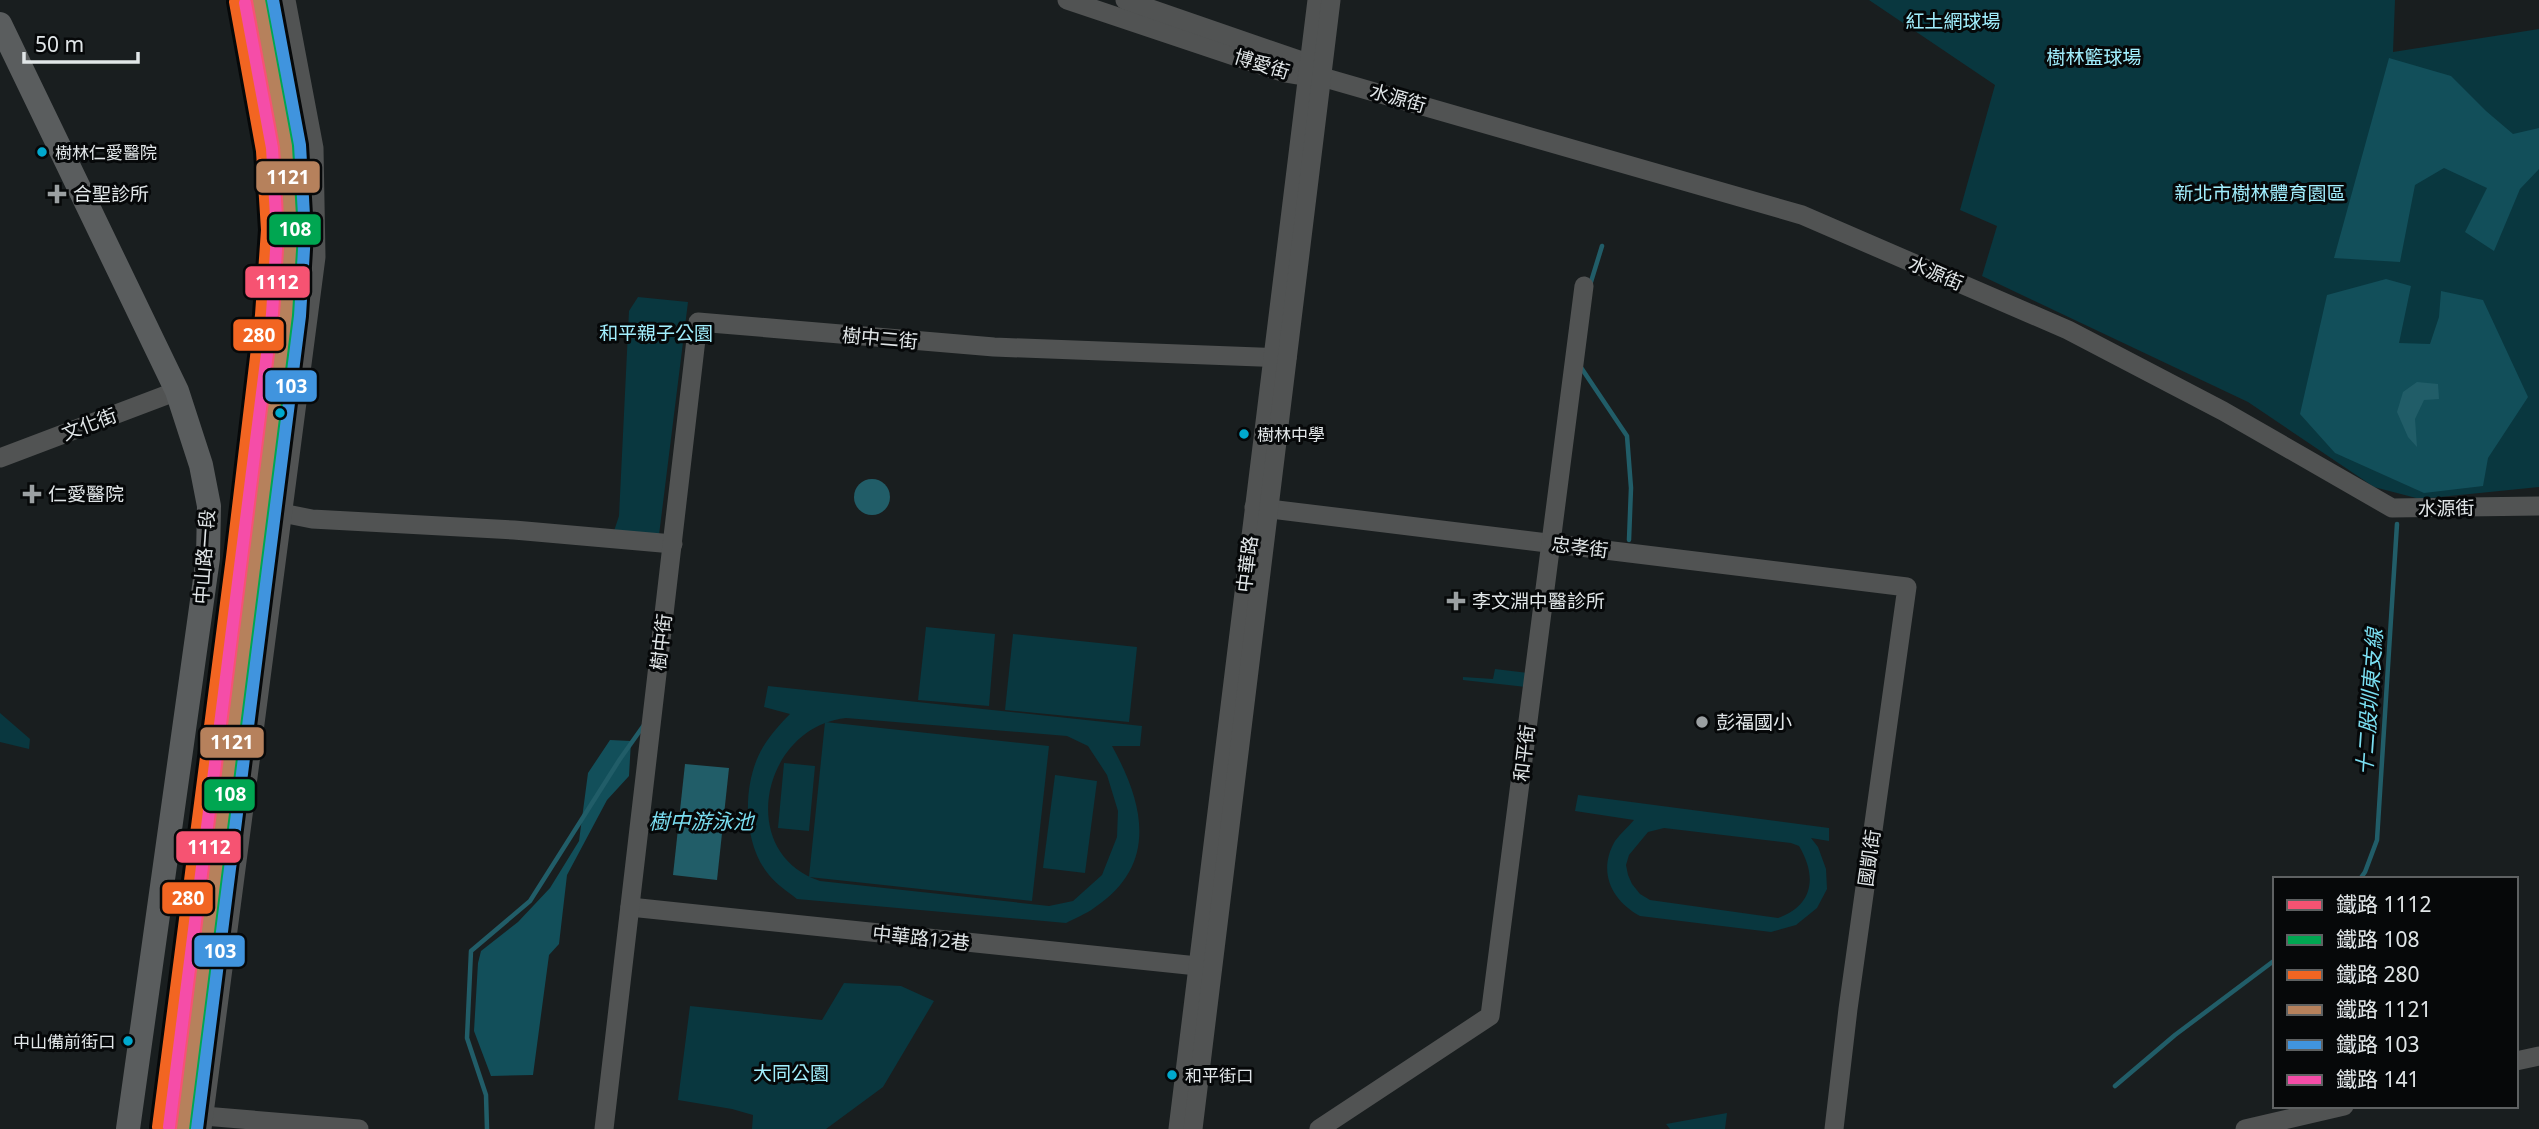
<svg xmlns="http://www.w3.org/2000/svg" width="2539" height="1129" font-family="'Noto Sans','Noto Sans TC',sans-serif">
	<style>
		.green { fill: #09373f; fill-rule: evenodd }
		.forest { fill: #124f5a }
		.water { fill: #215d68 }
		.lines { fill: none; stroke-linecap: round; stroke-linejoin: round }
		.stream { stroke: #215d68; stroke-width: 4.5 }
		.minor { stroke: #515353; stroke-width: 19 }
		.major { stroke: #5a5d5e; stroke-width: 24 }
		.rail-1-casing { stroke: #060809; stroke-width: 18 }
		.rail-2-casing { stroke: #060809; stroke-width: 18 }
		.rail-3-casing { stroke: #060809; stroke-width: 18 }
		.rail-4-casing { stroke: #060809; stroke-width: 18 }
		.rail-5-casing { stroke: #060809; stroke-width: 18 }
		.rail-6-casing { stroke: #060809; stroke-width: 18 }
		.rail-1 { stroke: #f65372; stroke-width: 12 }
		.rail-2 { stroke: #00a651; stroke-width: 12 }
		.rail-3 { stroke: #f26522; stroke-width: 12 }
		.rail-4 { stroke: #b6815c; stroke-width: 12 }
		.rail-5 { stroke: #4094de; stroke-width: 12 }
		.rail-6 { stroke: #f54da8; stroke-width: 12 }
		.bus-dot { fill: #00a9ce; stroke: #060809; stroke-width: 2.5 }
		.poi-dot { fill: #9ba0a2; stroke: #060809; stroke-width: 2.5 }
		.labels { text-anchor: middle; stroke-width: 6; stroke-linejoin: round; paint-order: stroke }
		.bus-label { font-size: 17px; fill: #e1e6e8; stroke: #060809; text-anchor: start }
		.park-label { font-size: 19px; fill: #a2effe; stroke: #060809 }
		.street-label { font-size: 19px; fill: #e1e6e8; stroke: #060809 }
		.poi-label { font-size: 19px; fill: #e1e6e8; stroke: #060809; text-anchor: start }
		.water-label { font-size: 21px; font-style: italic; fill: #7adef1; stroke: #060809 }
		.line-badge { stroke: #060809; stroke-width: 2.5 }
		.badge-label { font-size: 19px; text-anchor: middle; font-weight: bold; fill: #fff }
	</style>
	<rect width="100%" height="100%" fill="#191e1f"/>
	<g class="green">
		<polygon points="1869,0 2395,0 2393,52 2539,29 2539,487 2420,499 2374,487 2248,402 1982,276 1997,226 1960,210 1995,85"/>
		<polygon points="638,297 688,302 659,535 614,531 619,516 629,311"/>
		<polygon points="926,627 995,634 989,706 918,700"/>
		<polygon points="1013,634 1137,647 1129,722 1005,710"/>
		<polygon points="1495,669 1529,673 1527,687 1463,680 1463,677 1493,679"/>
		<path d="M 768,686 L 1142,726 L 1140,746 L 1112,746 C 1144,804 1159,865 1094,908 C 1086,914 1075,918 1066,923 L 797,899 C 788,892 776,884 769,875 C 742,843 742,782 763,747 C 771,734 780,724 790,714 L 764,707 ZM 846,718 L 1067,736 L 1088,746 L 1107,775 L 1118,811 L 1117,837 L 1102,875 L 1073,901 L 1049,906 L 820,881 C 735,853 762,727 846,718 Z"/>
		<polygon points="0,713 30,739 29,749 0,742"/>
		<polygon points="825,722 1049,746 1032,901 809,877"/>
		<polygon points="784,763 815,766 809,831 778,828"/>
		<polygon points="1055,775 1097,781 1085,873 1043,868"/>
		<path d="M 1578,795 L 1829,828 L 1829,841 L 1811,838 L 1818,847 L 1826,869 L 1827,889 L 1817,908 L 1796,925 L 1771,932 L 1640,916 C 1612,901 1597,872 1615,841 C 1620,834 1628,827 1634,820 L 1575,811 ZM 1664,828 L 1791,843 L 1799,846 C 1817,876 1814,905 1778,918 L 1650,900 L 1640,894 L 1632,884 L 1628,875 L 1626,865 L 1629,855 L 1648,832 Z"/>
		<polygon points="844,983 901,986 934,1001 883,1087 826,1129 752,1129 753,1115 732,1109 678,1100 690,1006 822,1020"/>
		<polygon points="1727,1113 1725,1129 1670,1129 1666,1124"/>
	</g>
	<g class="forest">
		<polygon points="2389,58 2451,76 2486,111 2513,134 2539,128 2539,169 2520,189 2494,251 2465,232 2487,188 2444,168 2415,185 2400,262 2334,258"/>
		<polygon points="2386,279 2411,286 2399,343 2430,344 2439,317 2441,291 2483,300 2528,397 2488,458 2483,486 2424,493 2335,453 2300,414 2327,295"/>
		<polygon points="610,740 631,741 629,776 607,800 567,875 559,944 549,955 533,1075 491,1076 474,1031 478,963 481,951 518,922 550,888 579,841 588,773"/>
	</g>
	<g class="water">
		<polygon points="2417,382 2438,384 2439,399 2424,400 2415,419 2417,447 2408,437 2397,412 2403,392"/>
		<circle cx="872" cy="497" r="18"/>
		<polygon points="685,764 729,768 717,880 673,875"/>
	</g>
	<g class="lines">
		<g class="stream">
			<polyline points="1590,285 1602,246"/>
			<polyline points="1580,366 1627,436 1631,488 1629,540"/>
			<polyline points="2360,879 2365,872 2377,840 2397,524"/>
			<polyline points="2115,1086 2175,1035 2275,960"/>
			<polyline points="487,1129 486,1095 467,1038 471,951 530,901 620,759 644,725"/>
		</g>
		<g class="minor">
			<polyline points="1067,0 1285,73 1297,75 1308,73"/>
			<polyline points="1125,0 1299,60 1308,73"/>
			<polyline points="1308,73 1802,215 2068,330 2223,411 2392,508 2539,506"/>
			<polyline points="0,458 177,391"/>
			<polyline points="1254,507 1907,587 1848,1009 1834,1129"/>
			<polyline points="282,513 312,519 514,530 673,544"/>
			<polyline points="630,907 1207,967"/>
			<polyline points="2516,1061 2539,1056"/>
			<polyline points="204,1116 359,1129"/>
			<polyline points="202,1129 316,257 314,148 286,0"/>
			<polyline points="604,1129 698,322 994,347 1287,358"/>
			<polyline points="1178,1129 1317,0"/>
			<polyline points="1193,1129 1331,0"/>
			<polyline points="1319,1129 1490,1016 1584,286"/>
			<polyline points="2245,1129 2344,1106"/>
		</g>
		<polyline class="major" points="0,24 177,391 201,465 209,506 208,558 128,1129"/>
		<g class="rail-1-casing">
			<polyline id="rail-1" points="172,1129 246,559 275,316 281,230 276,149 249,0"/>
		</g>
		<g class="rail-2-casing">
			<polyline id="rail-2" points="186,1129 260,561 289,318 295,231 290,147 263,0"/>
		</g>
		<g class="rail-3-casing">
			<polyline id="rail-3" points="158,1127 232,557 261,315 267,230 262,151 235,2"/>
		</g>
		<g class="rail-4-casing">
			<polyline id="rail-4" points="183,1129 286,315 291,234 286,146 259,0"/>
		</g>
		<g class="rail-5-casing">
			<polyline id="rail-5" points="197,1129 300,316 305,233 300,145 273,0"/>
		</g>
		<g class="rail-6-casing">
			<polyline id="rail-6" points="169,1127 272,314 277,234 272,148 245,3"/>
		</g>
		<use href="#rail-1" class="rail-1"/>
		<use href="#rail-2" class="rail-2"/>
		<use href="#rail-3" class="rail-3"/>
		<use href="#rail-4" class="rail-4"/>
		<use href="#rail-5" class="rail-5"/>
		<use href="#rail-6" class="rail-6"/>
	</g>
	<g class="bus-dot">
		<circle cx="42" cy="152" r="6"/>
		<circle cx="280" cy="413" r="6"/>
		<circle cx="1244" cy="434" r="6"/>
		<circle cx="128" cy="1041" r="6"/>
		<circle cx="1172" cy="1075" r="6"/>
	</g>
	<g class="poi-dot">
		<path d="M53.5 183.5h7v7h7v7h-7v7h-7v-7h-7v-7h7z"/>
		<path d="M28.5 483.5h7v7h7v7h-7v7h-7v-7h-7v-7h7z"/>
		<path d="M1452.5 590.5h7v7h7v7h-7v7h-7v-7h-7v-7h7z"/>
		<circle cx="1702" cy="722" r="7"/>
	</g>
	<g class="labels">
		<g class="bus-label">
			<text x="55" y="159">樹林仁愛醫院</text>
			<text x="1257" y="441">樹林中學</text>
			<text x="115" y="1048" text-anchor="end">中山備前街口</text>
			<text x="1185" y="1082">和平街口</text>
		</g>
		<g class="park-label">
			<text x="1953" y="28">紅土網球場</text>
			<text x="2094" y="64">樹林籃球場</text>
			<text x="2260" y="200">新北市樹林體育園區</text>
			<text x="656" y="340">和平親子公園</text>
			<text x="791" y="1080">大同公園</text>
		</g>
		<g class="street-label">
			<text transform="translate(1262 64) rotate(17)" y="7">博愛街</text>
			<text transform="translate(1398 98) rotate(16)" y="7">水源街</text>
			<text transform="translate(1936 273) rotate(23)" y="7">水源街</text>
			<text transform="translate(880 338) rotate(5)" y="7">樹中二街</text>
			<text transform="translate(89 424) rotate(-21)" y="7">文化街</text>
			<text transform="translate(2446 508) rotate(-1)" y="7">水源街</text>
			<text transform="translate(1580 547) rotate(7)" y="7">忠孝街</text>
			<text transform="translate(204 557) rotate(-86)" y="7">中山路一段</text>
			<text transform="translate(1247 564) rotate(-83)" y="7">中華路</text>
			<text transform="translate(661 642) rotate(-83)" y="7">樹中街</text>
			<text transform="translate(1524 753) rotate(-83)" y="7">和平街</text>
			<text transform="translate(1869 858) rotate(-82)" y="7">國凱街</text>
			<text transform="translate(921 938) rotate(6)" y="7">中華路12巷</text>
		</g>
		<g class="poi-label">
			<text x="73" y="201">合聖診所</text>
			<text x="48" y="501">仁愛醫院</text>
			<text x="1472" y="608">李文淵中醫診所</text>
			<text x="1716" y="729">彭福國小</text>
		</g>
		<g class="water-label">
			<text transform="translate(2370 702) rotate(-86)" y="7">十二股圳東支線</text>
			<text x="701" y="829">樹中游泳池</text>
		</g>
	</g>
	<g class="line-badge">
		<rect x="255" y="160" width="66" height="34" rx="7" fill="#b6815c"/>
		<rect x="268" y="213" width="54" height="33" rx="7" fill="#00a651"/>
		<rect x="244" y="265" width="67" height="34" rx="7" fill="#f65372"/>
		<rect x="232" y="318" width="53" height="34" rx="7" fill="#f26522"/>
		<rect x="264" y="369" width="54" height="34" rx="7" fill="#4094de"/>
		<rect x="199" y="726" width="66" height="33" rx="7" fill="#b6815c"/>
		<rect x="203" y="778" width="53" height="34" rx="7" fill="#00a651"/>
		<rect x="175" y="830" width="67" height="34" rx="7" fill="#f65372"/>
		<rect x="161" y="881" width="53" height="34" rx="7" fill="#f26522"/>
		<rect x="193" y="934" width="53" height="34" rx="7" fill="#4094de"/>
	</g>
	<g class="badge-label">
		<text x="288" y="184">1121</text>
		<text x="295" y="236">108</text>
		<text x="277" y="289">1112</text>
		<text x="259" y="342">280</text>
		<text x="291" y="393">103</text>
		<text x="232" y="749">1121</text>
		<text x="230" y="801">108</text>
		<text x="209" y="854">1112</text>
		<text x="188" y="905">280</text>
		<text x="220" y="958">103</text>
	</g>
	<rect x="2273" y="877" width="245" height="231" fill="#060809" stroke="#5e6162" stroke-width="2"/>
	<rect x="2287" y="900" width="35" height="10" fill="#f65372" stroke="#5e6162" stroke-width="2"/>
	<text x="2336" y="912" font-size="21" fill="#e1e6e8">鐵路 1112</text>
	<rect x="2287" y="935" width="35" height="10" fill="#00a651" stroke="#5e6162" stroke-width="2"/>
	<text x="2336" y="947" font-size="21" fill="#e1e6e8">鐵路 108</text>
	<rect x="2287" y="970" width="35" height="10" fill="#f26522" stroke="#5e6162" stroke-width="2"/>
	<text x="2336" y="982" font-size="21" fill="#e1e6e8">鐵路 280</text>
	<rect x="2287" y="1005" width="35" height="10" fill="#b6815c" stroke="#5e6162" stroke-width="2"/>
	<text x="2336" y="1017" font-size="21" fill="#e1e6e8">鐵路 1121</text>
	<rect x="2287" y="1040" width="35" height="10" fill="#4094de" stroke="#5e6162" stroke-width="2"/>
	<text x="2336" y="1052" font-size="21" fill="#e1e6e8">鐵路 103</text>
	<rect x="2287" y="1075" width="35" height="10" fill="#f54da8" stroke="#5e6162" stroke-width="2"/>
	<text x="2336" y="1087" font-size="21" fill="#e1e6e8">鐵路 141</text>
	<path d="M24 52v10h114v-10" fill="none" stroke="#e1e6e8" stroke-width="3.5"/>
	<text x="35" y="52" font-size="21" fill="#e1e6e8" stroke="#060809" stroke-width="5" paint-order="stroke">50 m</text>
</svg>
